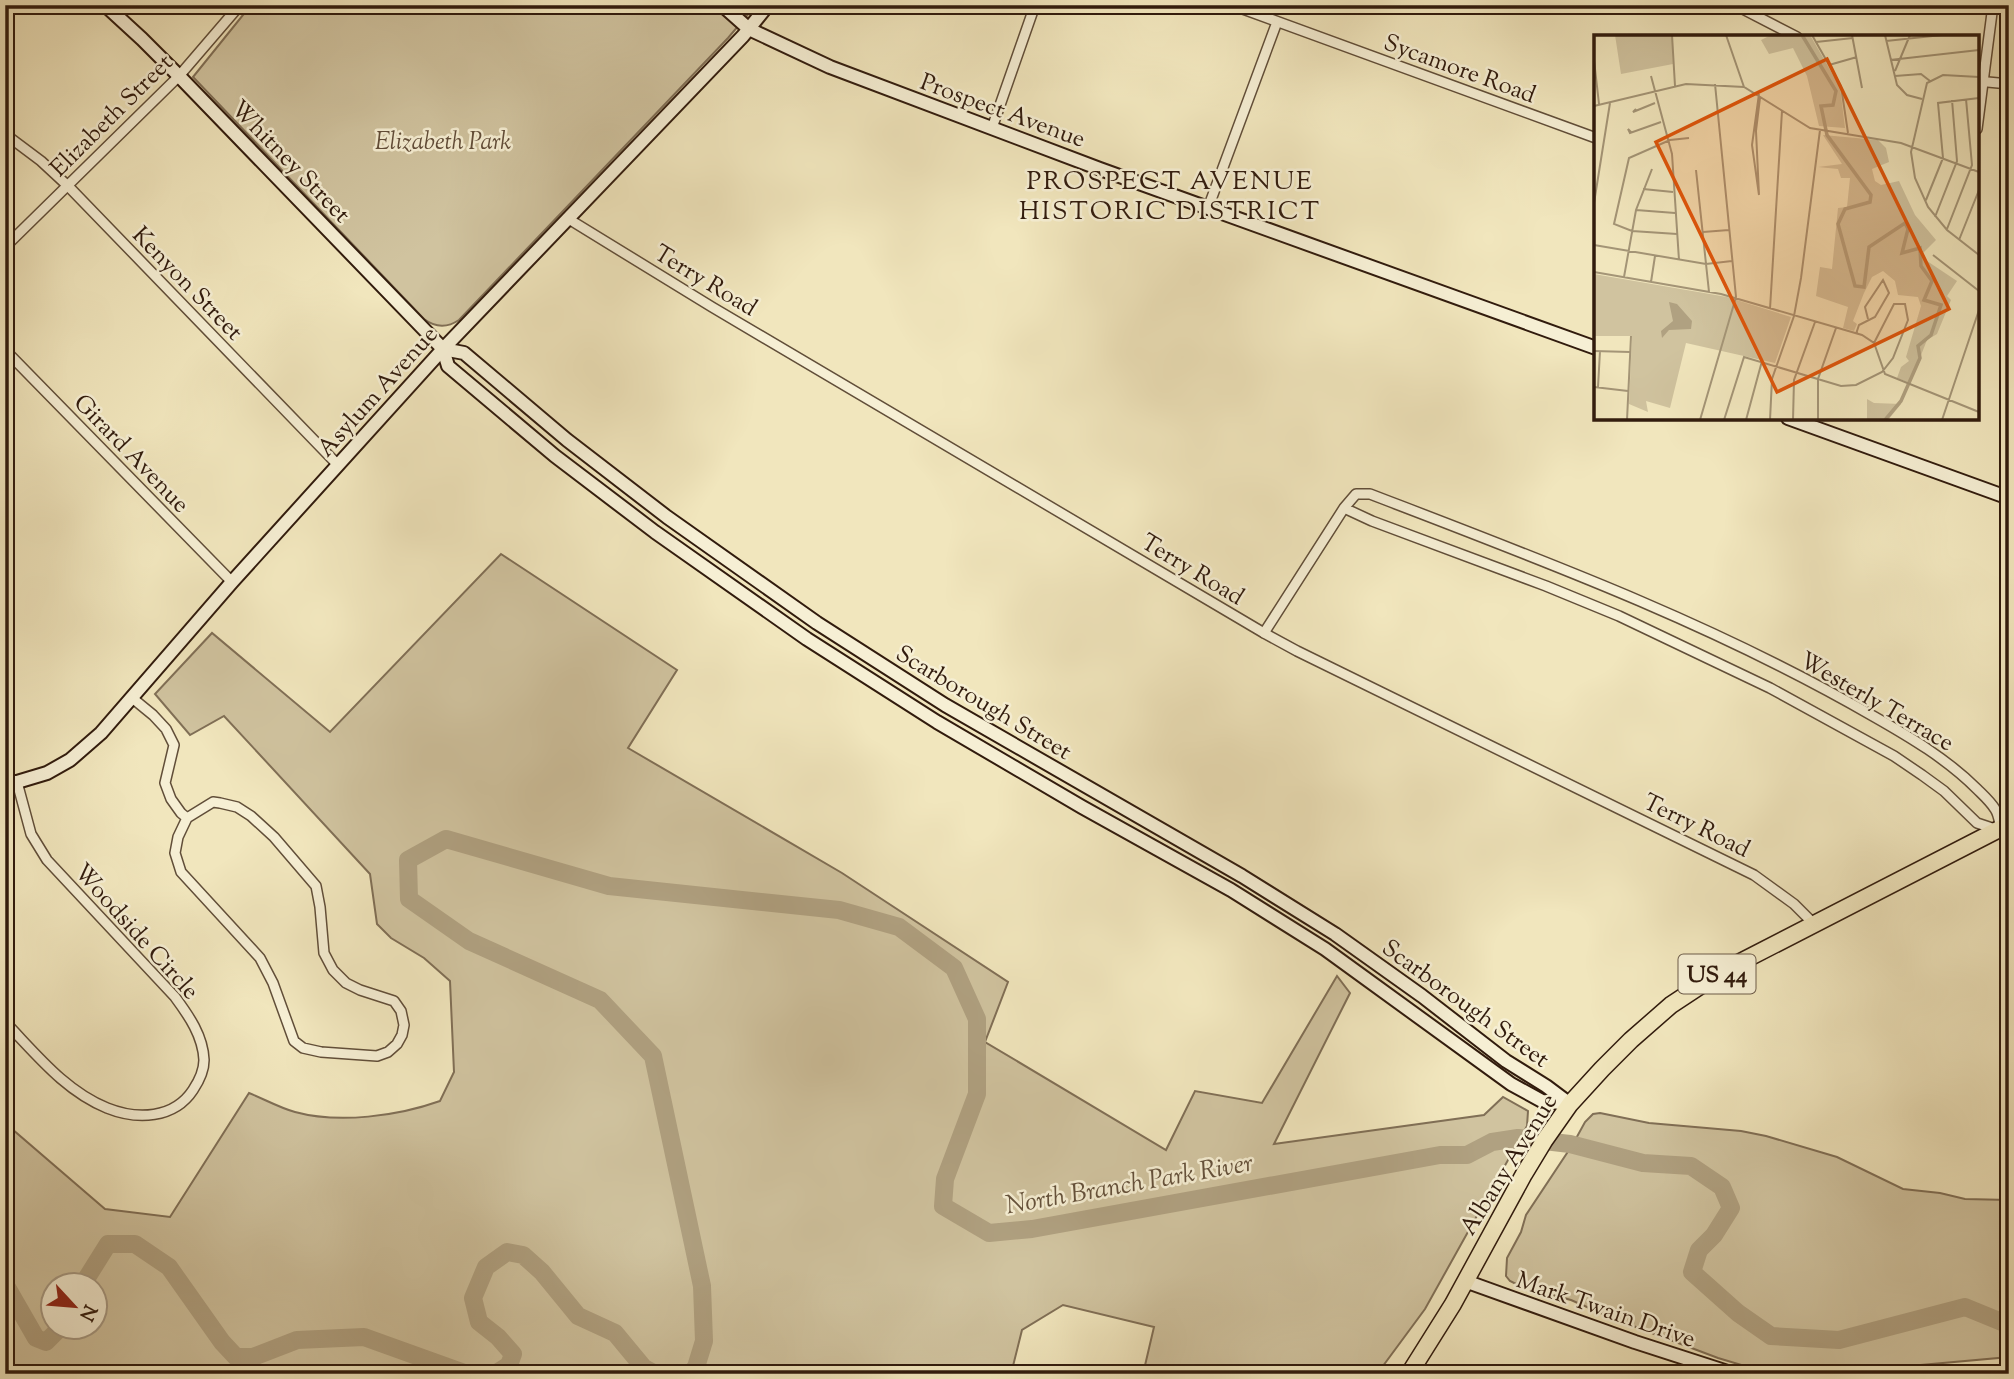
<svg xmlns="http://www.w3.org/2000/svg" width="2014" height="1379" font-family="'Sorts Mill Goudy',serif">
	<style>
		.green { fill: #d0c39f; stroke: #806f56; stroke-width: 2; fill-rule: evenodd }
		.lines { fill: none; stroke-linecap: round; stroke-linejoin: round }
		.river { stroke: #b0a181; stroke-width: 18 }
		.street-casing { stroke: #614e39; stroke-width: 12 }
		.secondary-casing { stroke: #311b0d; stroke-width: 16 }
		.highway-casing { stroke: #311b0d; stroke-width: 19 }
		.street { stroke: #f6efd4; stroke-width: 9 }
		.secondary { stroke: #f6efd4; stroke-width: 12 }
		.highway { stroke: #f1e6bd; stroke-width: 16 }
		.labels { text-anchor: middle; stroke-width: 5; stroke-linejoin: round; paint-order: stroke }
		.shield { fill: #f6efd4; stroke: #6c5b49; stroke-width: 2 }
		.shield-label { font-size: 23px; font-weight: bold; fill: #311b0d }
		.street-label { font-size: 24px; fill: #311b0d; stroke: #f6efd4 }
		.park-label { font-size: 24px; font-style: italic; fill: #614d39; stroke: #f6efd4 }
		.neighbourhood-label { font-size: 26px; letter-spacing: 2px; fill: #311b0d; stroke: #f6efd4 }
		.water-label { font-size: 26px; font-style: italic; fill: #64513b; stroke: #f6efd4 }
		.inset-river { fill: none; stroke: #b0a181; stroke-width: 3.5 }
		.inset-road { fill: none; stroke: #a49577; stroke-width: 2 }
		.view { fill: #df560c; fill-opacity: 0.15; stroke: #df560c; stroke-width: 3.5 }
		.inset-edge { fill: none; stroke: #311b0d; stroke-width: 3.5 }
	</style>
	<rect width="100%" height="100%" fill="#f1e6bd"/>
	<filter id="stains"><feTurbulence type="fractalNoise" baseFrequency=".00286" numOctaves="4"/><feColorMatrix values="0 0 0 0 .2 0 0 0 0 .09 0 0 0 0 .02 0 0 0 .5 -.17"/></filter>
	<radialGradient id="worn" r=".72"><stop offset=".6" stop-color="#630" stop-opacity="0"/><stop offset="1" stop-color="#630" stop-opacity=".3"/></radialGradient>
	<g class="green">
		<path d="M 251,5 L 756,5 L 728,38 L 459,320 C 447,328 436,328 424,319 L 193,77 Z"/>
		<path d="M 501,554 L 677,670 L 628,748 L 842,873 L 1008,982 L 985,1042 L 1166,1150 L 1195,1091 L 1262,1103 L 1337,976 L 1350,993 L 1274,1144 L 1484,1115 L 1503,1097 L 1528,1111 L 1527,1126 L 1425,1309 L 1377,1374 L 1143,1374 L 1154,1327 L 1063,1305 L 1022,1330 L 1011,1374 L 15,1374 L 5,1362 L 5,1123 L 105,1209 L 170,1217 L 249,1093 C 264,1099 280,1108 295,1112 C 339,1124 398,1116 440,1101 L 454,1072 L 450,981 L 424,958 L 391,938 L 377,924 L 370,874 L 224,716 L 190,735 L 155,694 L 212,633 L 330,732 ZM 52,1284 L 94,1284 L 94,1326 L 52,1326 Z"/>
		<polygon points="1600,1113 1649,1123 1741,1131 1766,1136 1837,1157 1903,1189 1940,1193 1965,1199 2009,1200 2009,1357 1832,1373 1787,1373 1748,1367 1718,1358 1612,1318 1571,1300 1522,1287 1510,1281 1506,1276 1507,1258 1521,1232 1526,1215 1573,1144 1585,1122 1593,1114"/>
	</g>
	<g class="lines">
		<g class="river">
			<polyline points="5,1284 36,1338 46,1342 62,1326"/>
			<polyline points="83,1284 108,1244 135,1244 169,1267 222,1342 236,1357 253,1357 297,1340 364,1337 467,1374"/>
			<polyline points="495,1374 509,1365 513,1354 498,1337 479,1322 473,1298 486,1267 507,1252 523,1255 542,1272 578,1316 615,1333 644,1368 655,1374"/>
			<polyline points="690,1374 696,1367 704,1341 702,1286 653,1056 600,1000 469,941 409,899 408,860 446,839 609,886 839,910 899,927 954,968 977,1019 977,1094 945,1179 943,1206 989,1233 1032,1229 1440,1155 1467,1155 1492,1142 1518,1138 1570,1144 1643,1163 1691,1166 1722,1187 1731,1208 1714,1235 1699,1250 1692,1272 1738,1313 1771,1336 1839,1340 1965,1307 2009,1325"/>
		</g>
		<g class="street-casing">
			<g id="street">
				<polyline points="1232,5 1596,138"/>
				<polyline points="1735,5 1797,37"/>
				<polyline points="1977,81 2009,84"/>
				<polyline points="992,128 1035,5"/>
				<polyline points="1977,129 1993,5"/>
				<polyline points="5,134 41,161 68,186 338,465"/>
				<polyline points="1208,208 1277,22"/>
				<polyline points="567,218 712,307 1264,633 1297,651 1754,875 1794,904 1814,924"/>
				<polyline points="5,247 179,76 240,5"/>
				<polyline points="5,350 232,582"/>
				<path d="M 1264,633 L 1344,508 L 1356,494 L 1370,494 C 1542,560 1714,624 1873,716 C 1910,737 1947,759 1977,789 C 1983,795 1990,801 1995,809 C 1999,815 1999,821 2001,829 L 1992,828 L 1977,823 L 1944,791 L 1922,775 L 1894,756 L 1770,688 L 1619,616 L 1546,586 L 1372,521 L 1344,508"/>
				<polyline points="131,697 153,715 166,729 174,745 165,783 171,799 181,813 187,818 178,837 175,853 181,872 260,958 273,983 294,1041 303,1048 321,1052 377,1056 388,1052 397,1044 402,1035 404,1025 401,1011 394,1001 360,990 346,983 333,970 324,953 320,907 316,886 274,837 251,816 237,807 220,803 213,802 187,818"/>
				<path d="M 5,1022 C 36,1054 65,1091 107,1108 C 137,1120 174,1119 193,1090 C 199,1081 204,1071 204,1060 C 203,1036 189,1016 175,997 L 47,860 L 31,834 L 17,782"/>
			</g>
		</g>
		<g class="secondary-casing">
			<g id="secondary">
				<polyline points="105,5 142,39 179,76 443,349 448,366 555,456 655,532 807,639 937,722 1082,807 1231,890 1325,949 1511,1084 1542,1101 1570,1104"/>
				<polyline points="722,5 749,29 830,67 1100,169 1596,348"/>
				<polyline points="443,349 464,353 567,440 667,517 817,623 945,705 1242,876 1335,934 1422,996 1506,1061 1546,1086 1570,1104"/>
				<polyline points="1788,418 2009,498"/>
				<polyline points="5,782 17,782 47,773 70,760 101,733 232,582 443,349 743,36 768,5"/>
				<polyline points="1465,1281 1635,1342 1734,1374"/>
				<polyline points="2003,1374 2009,1373"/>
			</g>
		</g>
		<g class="highway-casing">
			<polyline id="highway" points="1409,1374 1453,1304 1524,1174 1544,1141 1570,1104 1602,1069 1631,1040 1671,1005 1721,972 2009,824"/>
		</g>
		<use href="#street" class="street"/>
		<use href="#secondary" class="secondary"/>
		<use href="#highway" class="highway"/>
	</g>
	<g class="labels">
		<rect class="shield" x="1678.5" y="954.5" width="77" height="39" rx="5"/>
		<g class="shield-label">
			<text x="1717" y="982">US 44</text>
		</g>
		<g class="street-label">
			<text transform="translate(1460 68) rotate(20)" y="8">Sycamore Road</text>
			<text transform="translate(1003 110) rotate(20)" y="8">Prospect Avenue</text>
			<text transform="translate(111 115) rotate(-45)" y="8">Elizabeth Street</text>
			<text transform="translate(291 161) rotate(46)" y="8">Whitney Street</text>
			<text transform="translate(706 280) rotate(31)" y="8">Terry Road</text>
			<text transform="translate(188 283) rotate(46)" y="8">Kenyon Street</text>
			<text transform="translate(377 391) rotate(-48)" y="8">Asylum Avenue</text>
			<text transform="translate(132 453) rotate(46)" y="8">Girard Avenue</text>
			<text transform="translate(1193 569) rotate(31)" y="8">Terry Road</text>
			<text transform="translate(1877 701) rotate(30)" y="8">Westerly Terrace</text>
			<text transform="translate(984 702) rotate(31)" y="8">Scarborough Street</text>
			<text transform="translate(1697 825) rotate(26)" y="8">Terry Road</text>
			<text transform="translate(137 931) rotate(48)" y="8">Woodside Circle</text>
			<text transform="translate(1466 1003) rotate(36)" y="8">Scarborough Street</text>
			<text transform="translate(1508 1164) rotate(-58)" y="8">Albany Avenue</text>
			<text transform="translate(1606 1309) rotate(19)" y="8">Mark Twain Drive</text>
		</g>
		<g class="park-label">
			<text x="443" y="149">Elizabeth Park</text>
		</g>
		<g class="neighbourhood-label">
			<text x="1170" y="189">PROSPECT AVENUE<tspan x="1170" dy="30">HISTORIC DISTRICT</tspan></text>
		</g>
		<g class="water-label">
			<text transform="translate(1129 1183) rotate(-10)" y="9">North Branch Park River</text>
		</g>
	</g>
	<g transform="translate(1594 35)">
		<rect width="385" height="385" fill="#f1e6bd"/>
		<path d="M 21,0 L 78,0 L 79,29 L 27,39 ZM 177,0 L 216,0 L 246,52 L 251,93 L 225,91 L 213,41 L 199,13 L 175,19 L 167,5 ZM 229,100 L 284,105 L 292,113 L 295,127 L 278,134 L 281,146 L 287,150 L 305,146 L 321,180 L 342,205 L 329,218 L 330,224 L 363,246 L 353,261 L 357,265 L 343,299 L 333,305 L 316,348 L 303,343 L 307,332 L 315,326 L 312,322 L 327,271 L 324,262 L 304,260 L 301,246 L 289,236 L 278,242 L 270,258 L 259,286 L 263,289 L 260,296 L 249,293 L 254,272 L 222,261 L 226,232 L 238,234 L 244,173 L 253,172 L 256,143 L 247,143 L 244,134 L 224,132 L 248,129 ZM 0,239 L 133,262 L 197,282 L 181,328 L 92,308 L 76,373 L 52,366 L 54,377 L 35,369 L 38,301 L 0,301 ZM 273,364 L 280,368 L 307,369 L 294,385 L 273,385 Z" fill="#d0c39f"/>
		<path d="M 75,267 L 83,269 L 98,286 L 97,294 L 75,295 L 68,303 L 67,296 L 79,286 Z" fill="#b0a181"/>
		<path class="inset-river" d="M 208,0 L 242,56 L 239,70 L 227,71 L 233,100 L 277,160 L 276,167 L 251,174 L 244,189 L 261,251 L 270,252 L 275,212 L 311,188 L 314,194 L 308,218 L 326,213 L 327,231 L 338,246 L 330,265 L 347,270 L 337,300 L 324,311 L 326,323 L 307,366 L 291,385"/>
		<path class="inset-road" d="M 78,0 L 81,51M 132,0 L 150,52M 218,0 L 247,51 L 254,98M 258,0 L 268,53M 291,0 L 303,50 L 313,60 L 328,64M 292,6 L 348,0M 222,7 L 259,3M 0,25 L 5,69M 296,25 L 385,15M 235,30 L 263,22M 301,36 L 316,0M 57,41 L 78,119 L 85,225M 301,41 L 327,39 L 336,46M 385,42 L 349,40 L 333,48 L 317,117 L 321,143 L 334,172 L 353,195 L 385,220M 165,59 L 158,110 L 165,160M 0,71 L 92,49 L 150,52 L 216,93 L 307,108 L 385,137M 42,74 L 39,77 L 61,68M 37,97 L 34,94 L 36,98 L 67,87M 102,135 L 115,257M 49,154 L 79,157M 165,160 L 162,96 L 166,63M 332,165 L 349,123 L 344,68 L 385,63M 0,168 L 16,68M 42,175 L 81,178M 341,182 L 363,126 L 358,65M 353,194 L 378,130 L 372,64M 109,197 L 135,195M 83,199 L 38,196 L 20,189 L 35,123 L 76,105 L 95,103M 365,205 L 385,155M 0,210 L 112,229 L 138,226M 339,220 L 385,256M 0,237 L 127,259 L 268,300 L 280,308 L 291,339 L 385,377M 30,242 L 42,175 L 58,134M 57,247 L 61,221M 176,274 L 188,76M 262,299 L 265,290 L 281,282 L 295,258 L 289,245 L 271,272 L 274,284M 0,316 L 36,317M 0,352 L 34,356M 4,352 L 6,316M 33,385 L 37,301M 106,385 L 142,262 L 121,49M 130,385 L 150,322 L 247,351 L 262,350 L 288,337 L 299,323 L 314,285 L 311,269 L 300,269 L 280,308M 152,385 L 168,326M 176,385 L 178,344 L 200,281 L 207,243 L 226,95M 199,385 L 200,345 L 221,287M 224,385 L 224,344 L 242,293M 348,385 L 385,275"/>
		<path class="view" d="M 233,24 L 355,274 L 183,357 L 62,107 Z"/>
		<rect width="385" height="385" class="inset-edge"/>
	</g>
	<rect width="2014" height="1379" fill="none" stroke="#f1e6bd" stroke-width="28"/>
	<rect x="7" y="7" width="2000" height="1365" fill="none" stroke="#311b0d" stroke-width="3.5"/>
	<rect x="14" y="14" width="1986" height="1351" fill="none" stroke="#311b0d" stroke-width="2"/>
	<g transform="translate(74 1306) rotate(116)"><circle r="33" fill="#f6efd4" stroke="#a79a84" stroke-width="2"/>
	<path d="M0-5L12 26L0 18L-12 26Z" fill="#8f2418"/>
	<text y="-10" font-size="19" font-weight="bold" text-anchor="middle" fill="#311b0d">N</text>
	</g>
	<rect width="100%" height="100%" filter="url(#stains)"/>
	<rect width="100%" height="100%" fill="url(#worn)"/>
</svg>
